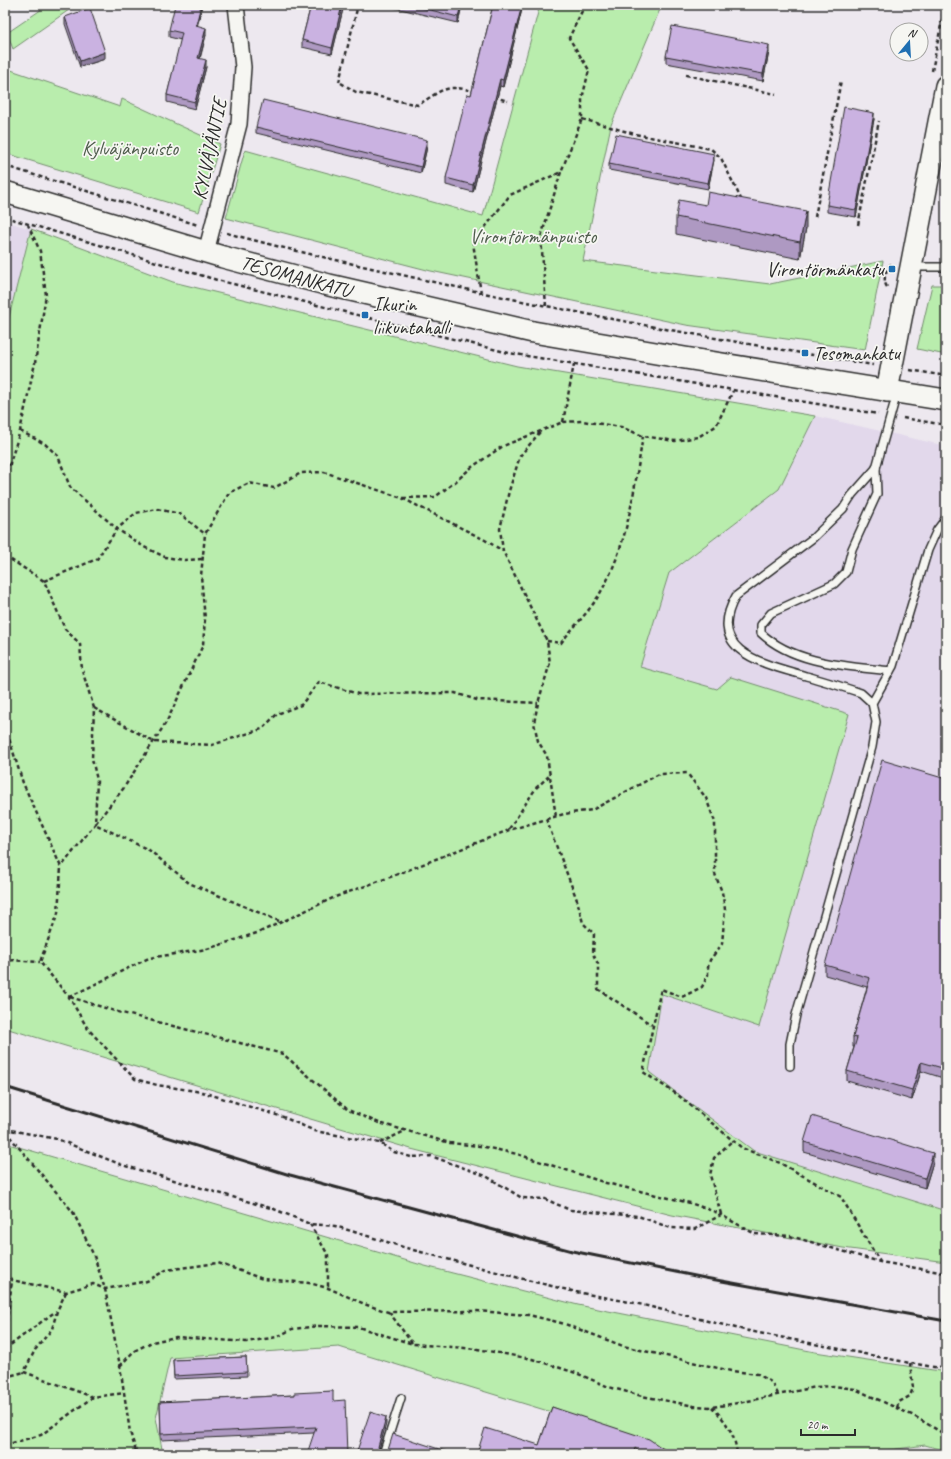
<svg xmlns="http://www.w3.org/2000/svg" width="951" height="1459" font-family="Caveat,sans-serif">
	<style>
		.built { fill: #e2d8eb }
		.green { fill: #b9edad; stroke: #728c6c }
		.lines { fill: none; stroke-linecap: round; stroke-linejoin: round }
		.lane-casing { stroke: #2b2b2b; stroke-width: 10 }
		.street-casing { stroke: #2b2b2b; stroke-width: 18 }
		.secondary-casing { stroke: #2b2b2b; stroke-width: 24 }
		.path { stroke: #2b2b2b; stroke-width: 2.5; stroke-dasharray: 4 3; stroke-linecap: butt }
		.lane { stroke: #f6f6f2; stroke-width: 7 }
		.street { stroke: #f6f6f2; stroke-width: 15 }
		.secondary { stroke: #f6f6f2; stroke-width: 21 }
		.rail { stroke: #2b2b2b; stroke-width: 3 }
		.wall { fill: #ae99c2; stroke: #2b2b2b }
		.shaded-wall { fill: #8d7d9e; stroke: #2b2b2b }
		.building { fill: #cab2e1; stroke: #2b2b2b }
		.poi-dot { fill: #1f6fb2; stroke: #f6f6f2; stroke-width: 1.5 }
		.labels { text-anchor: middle; stroke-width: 3.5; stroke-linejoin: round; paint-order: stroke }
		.park-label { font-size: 20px; fill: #4e5c4c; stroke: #f6f6f2 }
		.street-label { font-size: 20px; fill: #2b2b2b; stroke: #f6f6f2 }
		.poi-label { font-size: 20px; fill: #2b2b2b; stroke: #f6f6f2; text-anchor: start }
	</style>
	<rect width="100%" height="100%" fill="#ede8ef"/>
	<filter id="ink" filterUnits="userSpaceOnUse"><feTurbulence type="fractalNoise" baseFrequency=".025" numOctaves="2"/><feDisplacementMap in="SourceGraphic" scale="8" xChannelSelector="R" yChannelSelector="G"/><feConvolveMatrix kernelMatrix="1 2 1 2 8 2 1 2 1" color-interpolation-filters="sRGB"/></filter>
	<g filter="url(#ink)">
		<g class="built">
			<polygon points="5,221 31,229 5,333"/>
			<polygon points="815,416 946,446 946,1211 754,1151 649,1072 662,994 759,1027 717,689 640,668 669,573 779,489"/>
		</g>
		<g class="green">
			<polygon points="48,5 76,5 13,49 7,33"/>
			<polygon points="540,5 671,5 661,7 611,125 583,261 770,284 883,261 865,350 686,325 431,271 226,218 245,150 483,216"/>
			<polygon points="5,68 120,107 122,99 220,144 199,212 5,153"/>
			<polygon points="31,229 173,282 517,366 815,416 779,489 669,573 640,667 717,689 731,677 849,714 759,1027 662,994 649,1072 754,1151 946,1211 946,1262 843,1248 672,1215 411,1149 5,1028 5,333"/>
			<polygon points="932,285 946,285 946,355 917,349"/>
			<polygon points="5,1143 425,1266 578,1305 815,1352 946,1372 946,1451 925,1445 862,1454 664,1454 646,1441 339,1347 170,1358 156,1418 163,1454 5,1454"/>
			<polygon points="279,1450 279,1454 237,1454 236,1452"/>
		</g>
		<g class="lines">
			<g class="lane-casing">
				<g id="lane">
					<polyline points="913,267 946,267"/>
					<path d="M 890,671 C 847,666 794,664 761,633 L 761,625 L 771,613 L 834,584 L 846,572 L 852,549 L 877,494 L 876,468 L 897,393"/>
					<polyline points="872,703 893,666 928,550 937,530 946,518"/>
					<path d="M 790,1066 L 790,1044 L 796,1015 L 872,747 L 876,722 L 872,703 L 861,693 C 843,687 825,681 806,676 C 765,664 704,652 736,596 L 813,538 L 843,509 L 852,495 L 876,468"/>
					<polyline points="383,1454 401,1398"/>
				</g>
			</g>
			<g class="street-casing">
				<polyline id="street" points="206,252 239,124 243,67 236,5"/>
			</g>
			<g class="secondary-casing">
				<g id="secondary">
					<polyline points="5,192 223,257 329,285 533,332 685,358 946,400"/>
					<polyline points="887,391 946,86"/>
				</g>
			</g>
			<g class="path">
				<polyline points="932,71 945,5"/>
				<polyline points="686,75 776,94"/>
				<polyline points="339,82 358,5"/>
				<path d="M 341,83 L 356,92 L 418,105 C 442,90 446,83 476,92"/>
				<polyline points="494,97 508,101"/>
				<polyline points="582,119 635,134 711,149 721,158 741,199"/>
				<polyline points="5,166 198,225"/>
				<polyline points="5,217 217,280 509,353 878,414"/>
				<polyline points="815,217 841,80"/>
				<polyline points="858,225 879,121"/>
				<path d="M 227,233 C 284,249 341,261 398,274 C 555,310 714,339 873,365"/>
				<path d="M 887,287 C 882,280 886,269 892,263"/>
				<polyline points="481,293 473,243 510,195 561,172"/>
				<polyline points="546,306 541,237 561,172 582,119 582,99 589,70 569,38 582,11 582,5"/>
				<polyline points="910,370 946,376"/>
				<polyline points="903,418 946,425"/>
				<polyline points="563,422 574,364"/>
				<polyline points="20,431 45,444 58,456 70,487 117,529 144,547 165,557 184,560 203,559"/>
				<polyline points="540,432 520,456 509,491 500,529 503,551 547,641 550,663 538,703 534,723 538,741 547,756 556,817"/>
				<polyline points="5,479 20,431 35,363 46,295 40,251 28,225"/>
				<polyline points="403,498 435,497 455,482 472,467 503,446 563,422 582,421 621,427 643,436 675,441 698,437 716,426 733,391"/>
				<polyline points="5,556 44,581 65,629 80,644 82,670 94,708 92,759 97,780 95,824 61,867"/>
				<polyline points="44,581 97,559 117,529 136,513 157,509 180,514 205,534"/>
				<path d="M 547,641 L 561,643 C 573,627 589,612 599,595 C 628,547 634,490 643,436"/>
				<polyline points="94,708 154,742 212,745 262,729 277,714 301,705 319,682 358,694 455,693 477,700 538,703"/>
				<polyline points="5,726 23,783 61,867 58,913 40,962 69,997 88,1029 135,1079 157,1085 202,1092 283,1117 315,1131 380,1143 394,1152 411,1157 431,1156 486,1176 522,1198 545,1199 570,1210 638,1216 671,1228 695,1229 721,1215 755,1234 790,1236 880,1262 946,1273"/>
				<polyline points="546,819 577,900 583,923 594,934 593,954 598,964 598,989 652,1025"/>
				<polyline points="509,829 536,788 550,775"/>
				<polyline points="279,921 189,883 149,850 95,824 123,789 167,721 203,645 205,619 201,576 205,534 229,493 249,483 274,488 301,473 324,472 402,498 485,540 503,551"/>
				<polyline points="5,965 12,960 40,962"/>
				<polyline points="69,997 149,958 207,949 260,932 335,897 393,876 509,830 564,814 592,810 659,774 687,773 706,798 715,822 715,874 722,892 725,909 722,944 710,960 708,967 708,975 702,987 682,997 661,989 643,1072 678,1095 742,1148 780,1163 841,1197 880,1262"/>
				<polyline points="70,997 118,1012 283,1054 348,1110 379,1123 450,1143 480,1146 517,1154 606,1183 690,1203 721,1214"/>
				<polyline points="5,1129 57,1139 122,1165 274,1209 310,1224 335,1226 413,1250 531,1281 576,1292 635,1303 744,1330 910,1363 946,1369"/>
				<polyline points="5,1131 73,1212 94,1256 105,1289 120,1366 130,1432 137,1454"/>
				<polyline points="380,1143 405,1131"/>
				<polyline points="721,1214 710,1175 714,1158 732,1141"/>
				<polyline points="310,1224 328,1255 328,1288"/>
				<polyline points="5,1273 12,1280 66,1292 93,1284 105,1289 147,1281 166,1270 218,1263 263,1279 309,1283 328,1288 367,1305 388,1312 476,1311 529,1315 565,1324 623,1346 731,1371 758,1374 771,1382 778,1394"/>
				<polyline points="66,1292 57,1311 52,1329 35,1350 24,1372 93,1397"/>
				<polyline points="389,1312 412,1343"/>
				<polyline points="5,1336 12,1281"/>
				<polyline points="5,1349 56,1311"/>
				<polyline points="120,1366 134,1351 152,1342 176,1337 246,1342 277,1337 292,1329 319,1326 358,1327 413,1344 477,1349 532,1359 576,1373 609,1387 642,1396 694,1406 712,1407 738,1403 816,1387 834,1386 855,1389 914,1416 946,1435"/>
				<polyline points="5,1377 24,1372"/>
				<path d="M 712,1407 C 726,1421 735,1434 737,1454"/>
				<polyline points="897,1408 899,1402 910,1396 913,1388 910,1363"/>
				<polyline points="5,1445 41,1435 93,1397 124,1393"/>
			</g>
			<use href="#lane" class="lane"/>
			<use href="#street" class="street"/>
			<use href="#secondary" class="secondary"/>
			<polyline class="rail" points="5,1087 290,1175 572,1251 705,1278 946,1321"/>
		</g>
		<g class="wall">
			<polygon points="202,5 197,26 206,35 200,59 206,67 195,109 167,102 167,95 181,40 169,37 169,30"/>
			<polygon points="311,5 344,5 332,54 302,47 302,40"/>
			<polygon points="384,5 462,5 458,23"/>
			<polygon points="493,5 523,5 503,87 500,86 473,192 446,185 446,178 471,95"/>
			<polygon points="65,17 105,59 80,67 65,24"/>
			<polygon points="769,52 763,81 666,63 666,56"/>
			<polygon points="874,119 856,217 827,212 827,205"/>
			<polygon points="256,127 427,147 421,173 256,133"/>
			<polygon points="714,160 708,189 609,170 609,164"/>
			<polygon points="706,205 806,228 800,259 676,234 676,217"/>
			<polygon points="946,596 946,618 943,617 943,607"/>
			<polygon points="946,779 946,1079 921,1071 912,1100 847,1081 847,1071 854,1047 853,1047 853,1037 867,987 825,975 825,965"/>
			<polygon points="804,1142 933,1162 925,1188 804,1152"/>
			<polygon points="246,1357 247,1376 174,1379 173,1360"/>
			<polygon points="333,1391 314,1433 161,1440 160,1402 294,1395"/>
			<polygon points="552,1407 671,1454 477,1454 539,1445"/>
		</g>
		<g class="shaded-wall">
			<polygon points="201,5 202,5 196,32 196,25"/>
			<polygon points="342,5 344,5 332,54 332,48"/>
			<polygon points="461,5 462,5 458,23 458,17"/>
			<polygon points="522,5 523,5 503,87 503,80"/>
			<polygon points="206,28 206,35 198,65 198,58"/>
			<polygon points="769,45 769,52 763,81 763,74"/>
			<polygon points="105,52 105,59 80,67 80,61"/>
			<polygon points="206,60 206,67 195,109 195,102"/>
			<polygon points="500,79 500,86 473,192 473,185"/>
			<polygon points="874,113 874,119 856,217 856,210"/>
			<polygon points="427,140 427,147 421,173 421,167"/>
			<polygon points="714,154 714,160 708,189 708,183"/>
			<polygon points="806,211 806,228 800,259 800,242"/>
			<polygon points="921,1062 921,1071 912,1100 912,1090"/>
			<polygon points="933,1153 933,1162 925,1188 925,1178"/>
			<polygon points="386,1417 386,1424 378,1453 378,1447"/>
		</g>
		<g class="building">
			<polygon points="175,5 201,5 196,25 206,28 198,58 206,60 195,102 167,95 182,33 169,30"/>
			<polygon points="311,5 342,5 332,48 302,40"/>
			<polygon points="411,5 461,5 458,17"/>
			<polygon points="493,5 522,5 503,80 500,79 473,185 446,178 467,94 471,95"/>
			<polygon points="90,8 105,52 80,61 65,17"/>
			<polygon points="672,26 769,45 763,74 666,56"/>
			<polygon points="263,100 427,140 421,167 256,127"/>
			<polygon points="844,107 874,113 856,210 827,205"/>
			<polygon points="616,134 714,154 708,183 609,164"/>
			<polygon points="708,192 806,211 800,242 676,217 679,200 706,205"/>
			<polygon points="946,596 946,608 943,607"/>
			<polygon points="882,760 946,779 946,1069 921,1062 912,1090 847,1071 857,1038 853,1037 870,978 825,965"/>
			<polygon points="812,1116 933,1153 925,1178 804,1142"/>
			<polygon points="246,1357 247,1372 174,1376 173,1360"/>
			<polygon points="333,1391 333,1401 345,1400 347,1454 307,1454 316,1427 161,1434 160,1402 294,1395 294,1393"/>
			<polygon points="552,1407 649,1439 671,1454 643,1454 635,1448 633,1454 477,1454 485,1428 539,1445"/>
			<polygon points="370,1412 386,1417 378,1447 381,1452 384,1453 388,1450 393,1434 454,1454 356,1454"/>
			<polygon points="213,1452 213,1454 207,1454"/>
		</g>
	</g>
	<g class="poi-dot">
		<rect x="888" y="265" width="8" height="8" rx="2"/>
		<rect x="361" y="311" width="8" height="8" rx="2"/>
		<rect x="801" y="349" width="8" height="8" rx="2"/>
	</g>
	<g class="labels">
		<g class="park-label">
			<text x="130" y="155">Kylväjänpuisto</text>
			<text x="533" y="243">Virontörmänpuisto</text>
		</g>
		<g class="street-label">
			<text transform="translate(209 149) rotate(-78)" y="7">KYLVÄJÄNTIE</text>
			<text transform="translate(296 276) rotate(15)" y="7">TESOMANKATU</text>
		</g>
		<g class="poi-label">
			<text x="884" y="276" text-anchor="end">Virontörmänkatu</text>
			<text x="373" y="311">Ikurin<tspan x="373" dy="23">liikuntahalli</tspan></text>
			<text x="813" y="360">Tesomankatu</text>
		</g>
	</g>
	<rect width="951" height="1459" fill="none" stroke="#f6f6f2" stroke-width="20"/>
	<rect x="10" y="10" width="931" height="1439" fill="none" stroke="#2b2b2b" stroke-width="1.5" filter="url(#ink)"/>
	<g transform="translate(909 42) rotate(18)"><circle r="19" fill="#f6f6f2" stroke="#a5a5a2"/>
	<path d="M0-3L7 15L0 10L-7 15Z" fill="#1f6fb2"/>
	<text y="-6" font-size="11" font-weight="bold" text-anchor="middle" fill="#2b2b2b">N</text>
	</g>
	<path d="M801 1429v6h54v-6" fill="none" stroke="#2b2b2b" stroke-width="2"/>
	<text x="807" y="1429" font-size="12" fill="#2b2b2b" stroke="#f6f6f2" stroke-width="3" paint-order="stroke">20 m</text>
</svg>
